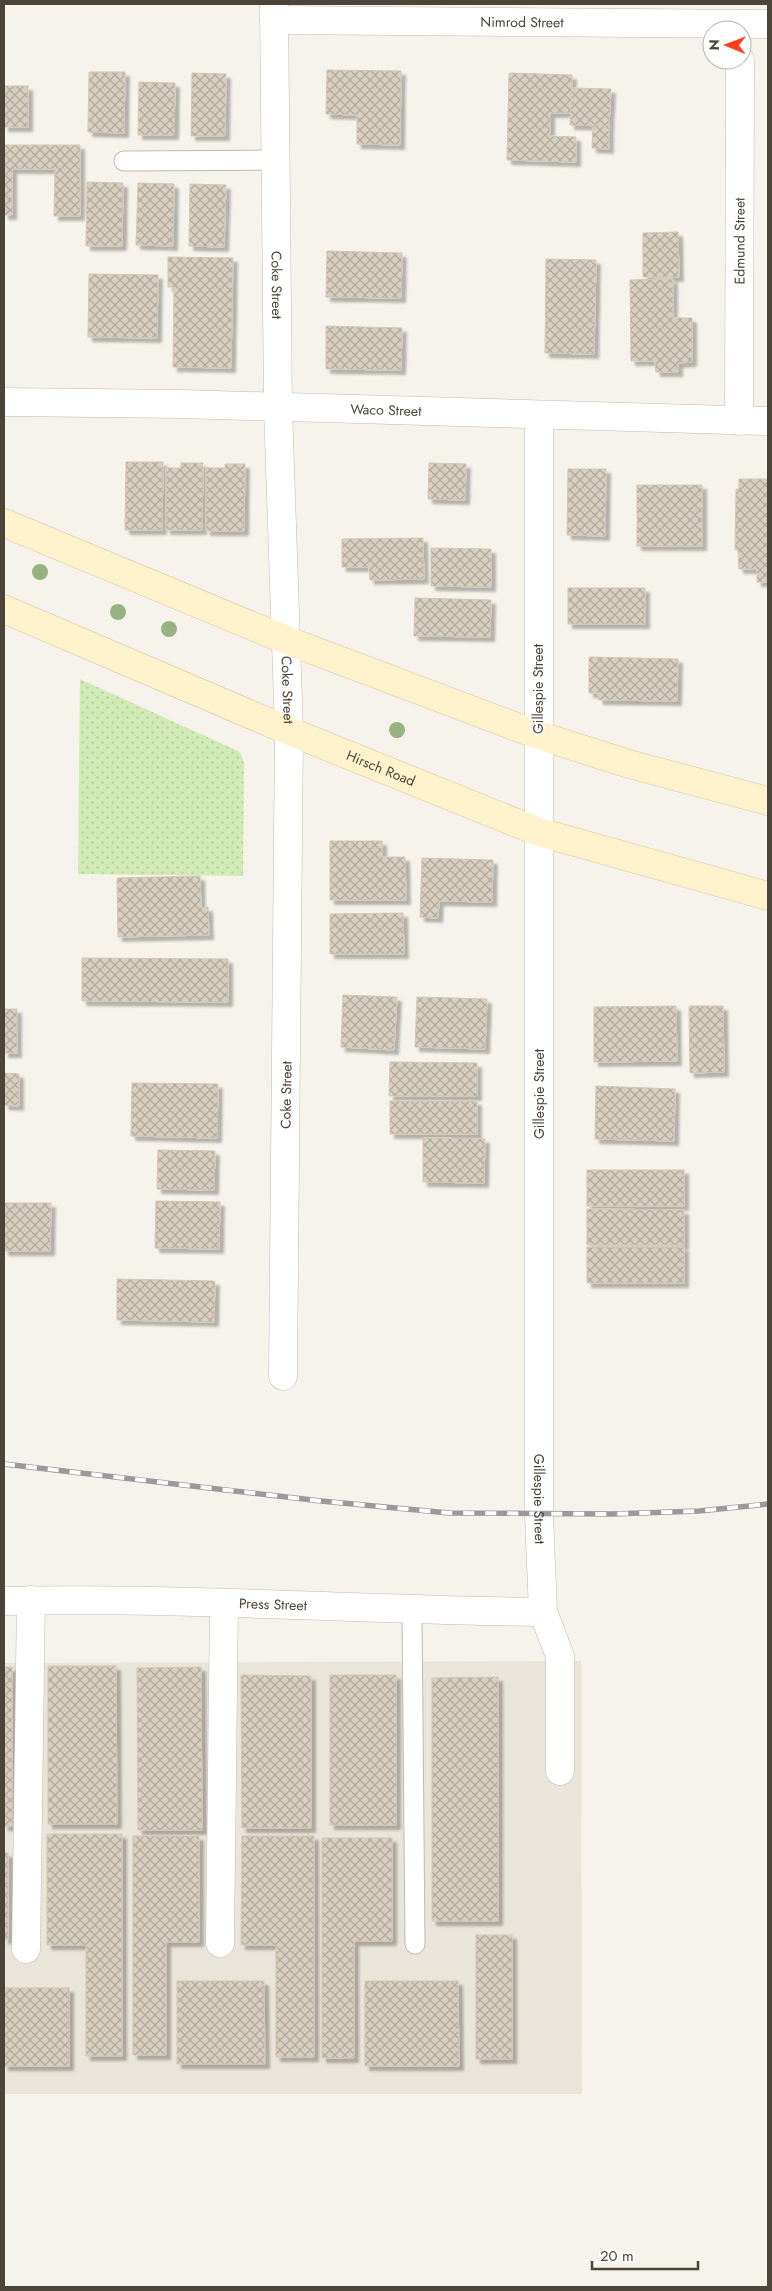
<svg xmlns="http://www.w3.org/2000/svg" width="772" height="2291" font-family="Jost,sans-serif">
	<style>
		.residential { fill: #eae5da }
		.grass { fill: url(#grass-dots) }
		.building { fill: url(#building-cross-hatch); stroke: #d3c7b4; filter: url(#shadow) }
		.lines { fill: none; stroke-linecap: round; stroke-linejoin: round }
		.lane-casing { stroke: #c2bbae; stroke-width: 21 }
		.street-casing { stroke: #c2bbae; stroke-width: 29 }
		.secondary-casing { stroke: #d6c79b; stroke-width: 29 }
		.lane { stroke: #fff; stroke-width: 19 }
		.street { stroke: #fff; stroke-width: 28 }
		.secondary { stroke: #fff3cd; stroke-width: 28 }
		.rail-casing { stroke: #9a9a9a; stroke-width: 5.5 }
		.rail { stroke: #fff; stroke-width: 4; stroke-dasharray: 11; stroke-linecap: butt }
		.tree { fill: #97b381 }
		.labels { text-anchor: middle; stroke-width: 4; stroke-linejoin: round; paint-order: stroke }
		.street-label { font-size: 14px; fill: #4b4439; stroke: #fff }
	</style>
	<defs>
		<pattern id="grass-dots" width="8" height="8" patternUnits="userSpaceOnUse" patternTransform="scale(1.25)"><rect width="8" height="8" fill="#d2eab5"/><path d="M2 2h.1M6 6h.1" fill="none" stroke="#b6ca9c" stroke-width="1.8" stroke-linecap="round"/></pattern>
		<pattern id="building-cross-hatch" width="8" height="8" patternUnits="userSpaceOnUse" patternTransform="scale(1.25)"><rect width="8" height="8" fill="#d8cfc1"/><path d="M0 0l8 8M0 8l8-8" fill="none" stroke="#b1aa9e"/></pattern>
		<filter id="shadow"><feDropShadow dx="4.5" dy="4.5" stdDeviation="1" flood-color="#0004"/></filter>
	</defs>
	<rect width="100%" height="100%" fill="#f6f3ec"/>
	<polygon class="residential" points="581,1661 582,2094 4,2094 4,1663"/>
	<polygon class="grass" points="80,679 240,752 244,763 243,876 78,874"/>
	<g class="building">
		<polygon points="327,70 401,71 400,145 357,144 357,115 326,114"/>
		<polygon points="89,72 125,72 124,133 88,132"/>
		<polygon points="192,73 226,74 225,136 191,136"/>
		<polygon points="509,73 572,75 571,113 550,113 550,136 576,137 576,162 507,160"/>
		<polygon points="139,82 175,83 174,135 138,135"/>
		<rect x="4" y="86" width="24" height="41"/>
		<polygon points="572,88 611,89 609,126 570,125"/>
		<polygon points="593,125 609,126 609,149 592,148"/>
		<polygon points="4,145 80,145 80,216 54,216 55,169 12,169 12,215 4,215"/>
		<polygon points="87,182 123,183 122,246 86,246"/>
		<polygon points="138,183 174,184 173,246 136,245"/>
		<polygon points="190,184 226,185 224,247 189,246"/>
		<polygon points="678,232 679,277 643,277 643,233"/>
		<polygon points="327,251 402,253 401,298 326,297"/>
		<polygon points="168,257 233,258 231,368 173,367 174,287 168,287"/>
		<polygon points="546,259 596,260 594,354 545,353"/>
		<polygon points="89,274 158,275 157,338 88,337"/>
		<polygon points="673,279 673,318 692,318 692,362 678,363 678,372 656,372 655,361 631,361 630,280"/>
		<polygon points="326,326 402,328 401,370 326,369"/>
		<polygon points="126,462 163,462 162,530 125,530"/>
		<polygon points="181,463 203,463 202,530 166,530 166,468 181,468"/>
		<polygon points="429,463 466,464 465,500 428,499"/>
		<polygon points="225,464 245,464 244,531 206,531 206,468 225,468"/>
		<polygon points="568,469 606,469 605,536 567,535"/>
		<polygon points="739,479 768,479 768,582 757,582 757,569 739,569 738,550 735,550 736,489 739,489"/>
		<rect x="637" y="485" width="65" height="61"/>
		<polygon points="423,538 424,579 370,580 369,567 342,567 342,539"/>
		<polygon points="431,548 491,549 491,587 431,586"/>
		<rect x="568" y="588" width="77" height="36"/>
		<polygon points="415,598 491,600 490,637 414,636"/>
		<polygon points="589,657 678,659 677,701 599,700 598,693 589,693"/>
		<polygon points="330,841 382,841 382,857 405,857 406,900 330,900"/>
		<polygon points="422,858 493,860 492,902 439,901 438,918 420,917"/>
		<polygon points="200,876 201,908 208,907 209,935 118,937 117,878"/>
		<polygon points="403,913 404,954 330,954 330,914"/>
		<polygon points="82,958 228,959 228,1002 82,1001"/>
		<polygon points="343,995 397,997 394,1050 341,1047"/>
		<polygon points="417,997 487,999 485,1049 415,1047"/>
		<polygon points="676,1006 677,1061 594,1062 594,1007"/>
		<polygon points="689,1006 723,1006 724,1072 690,1073"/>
		<rect x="4" y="1009" width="13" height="44"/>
		<polygon points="390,1062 477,1063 477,1096 389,1096"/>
		<polygon points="4,1073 19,1074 19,1106 4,1105"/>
		<polygon points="132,1083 218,1084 217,1138 131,1136"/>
		<polygon points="596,1086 675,1089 674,1141 595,1139"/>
		<rect x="390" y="1101" width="87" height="33"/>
		<polygon points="423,1138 485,1139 484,1183 423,1182"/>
		<polygon points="158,1150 215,1151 214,1190 157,1189"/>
		<rect x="587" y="1170" width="97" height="36"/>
		<polygon points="156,1201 220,1202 219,1249 155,1248"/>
		<polygon points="4,1203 51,1203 50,1251 4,1251"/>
		<polygon points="587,1209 684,1210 684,1245 587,1245"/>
		<rect x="587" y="1247" width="97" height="36"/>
		<polygon points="117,1279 215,1281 214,1322 117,1320"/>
		<polygon points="48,1666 116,1666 117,1824 48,1824"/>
		<rect x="4" y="1667" width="8" height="159"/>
		<polygon points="201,1667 202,1830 138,1830 137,1668"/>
		<polygon points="241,1675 311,1676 311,1828 242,1828"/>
		<rect x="330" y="1675" width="66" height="150"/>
		<polygon points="498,1677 498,1921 432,1921 432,1678"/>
		<polygon points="47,1834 122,1834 122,2056 86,2056 86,1945 47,1945"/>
		<polygon points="133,1836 199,1836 199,1942 166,1942 166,2055 133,2055"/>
		<polygon points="242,1836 314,1836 314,2057 276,2057 276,1945 241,1945"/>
		<polygon points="322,1838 392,1838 392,1941 354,1941 354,2058 322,2058"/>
		<rect x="4" y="1853" width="4" height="86"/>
		<rect x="476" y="1935" width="36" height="124"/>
		<polygon points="177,1981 264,1981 265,2064 177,2064"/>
		<polygon points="365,1981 458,1981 459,2066 365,2066"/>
		<rect x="4" y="1988" width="65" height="78"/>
	</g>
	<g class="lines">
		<g class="lane-casing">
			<g id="lane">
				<polyline points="124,161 276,160"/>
				<polyline points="412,1610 415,1944"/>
			</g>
		</g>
		<g class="street-casing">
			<g id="street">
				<path id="s1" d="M 274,4 L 278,408 L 289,731 L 283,1376"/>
				<path id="s2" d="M 274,20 L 768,24"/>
				<path id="s3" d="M 4,402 L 182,404 L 768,421"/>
				<path id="s4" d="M 539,415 L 539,1515 L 543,1612 L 560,1656 L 560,1771"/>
				<path id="s5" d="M 739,421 L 740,60"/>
				<path id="s6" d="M 4,1601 C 183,1597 363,1610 543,1612"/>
				<polyline points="220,1943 224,1603"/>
				<polyline points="26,1949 31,1600"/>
			</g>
		</g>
		<g class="secondary-casing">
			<g id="secondary">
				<polyline points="4,523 286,640 538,735 629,764 768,801"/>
				<path id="s7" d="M 4,609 L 289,731 L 539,832 L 768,896"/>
			</g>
		</g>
		<use href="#lane" class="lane"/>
		<use href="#street" class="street"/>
		<use href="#secondary" class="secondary"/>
		<g class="rail-casing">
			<polyline id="rail" points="4,1464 321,1501 449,1513 612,1514 699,1511 768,1504"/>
		</g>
		<use href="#rail" class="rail"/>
	</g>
	<g class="tree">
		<circle cx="40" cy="572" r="8"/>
		<circle cx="118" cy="612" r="8"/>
		<circle cx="169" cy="629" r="8"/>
		<circle cx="397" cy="730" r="8"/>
	</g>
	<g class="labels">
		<g class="street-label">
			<text dy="5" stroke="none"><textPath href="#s2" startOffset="248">Nimrod Street</textPath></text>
			<text dy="5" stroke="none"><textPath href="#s5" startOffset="180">Edmund Street</textPath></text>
			<text dy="5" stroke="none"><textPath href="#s1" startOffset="281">Coke Street</textPath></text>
			<text dy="5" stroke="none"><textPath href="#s3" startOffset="382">Waco Street</textPath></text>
			<text transform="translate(538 689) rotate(-90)" y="5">Gillespie Street</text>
			<text dy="5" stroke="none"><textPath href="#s1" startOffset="686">Coke Street</textPath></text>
			<text dy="5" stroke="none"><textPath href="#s7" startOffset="409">Hirsch Road</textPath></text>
			<text transform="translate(539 1094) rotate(-90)" y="5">Gillespie Street</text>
			<text transform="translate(286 1095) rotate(-89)" y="5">Coke Street</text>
			<text dy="5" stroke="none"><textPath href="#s4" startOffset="1084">Gillespie Street</textPath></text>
			<text dy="5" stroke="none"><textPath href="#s6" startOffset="269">Press Street</textPath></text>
		</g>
	</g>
	<rect width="772" height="2291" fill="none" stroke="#4b4439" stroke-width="10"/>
	<g transform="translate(727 45) rotate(271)"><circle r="24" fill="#ffffff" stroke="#b7b4b0"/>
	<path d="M0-4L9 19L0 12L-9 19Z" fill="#fc3f1d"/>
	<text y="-8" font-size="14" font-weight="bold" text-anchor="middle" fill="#4b4439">N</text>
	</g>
	<path d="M592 2261v8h106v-8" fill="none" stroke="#4b4439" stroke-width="2.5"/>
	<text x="600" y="2261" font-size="15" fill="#4b4439" stroke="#ffffff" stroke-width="4" paint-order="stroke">20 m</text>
</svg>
